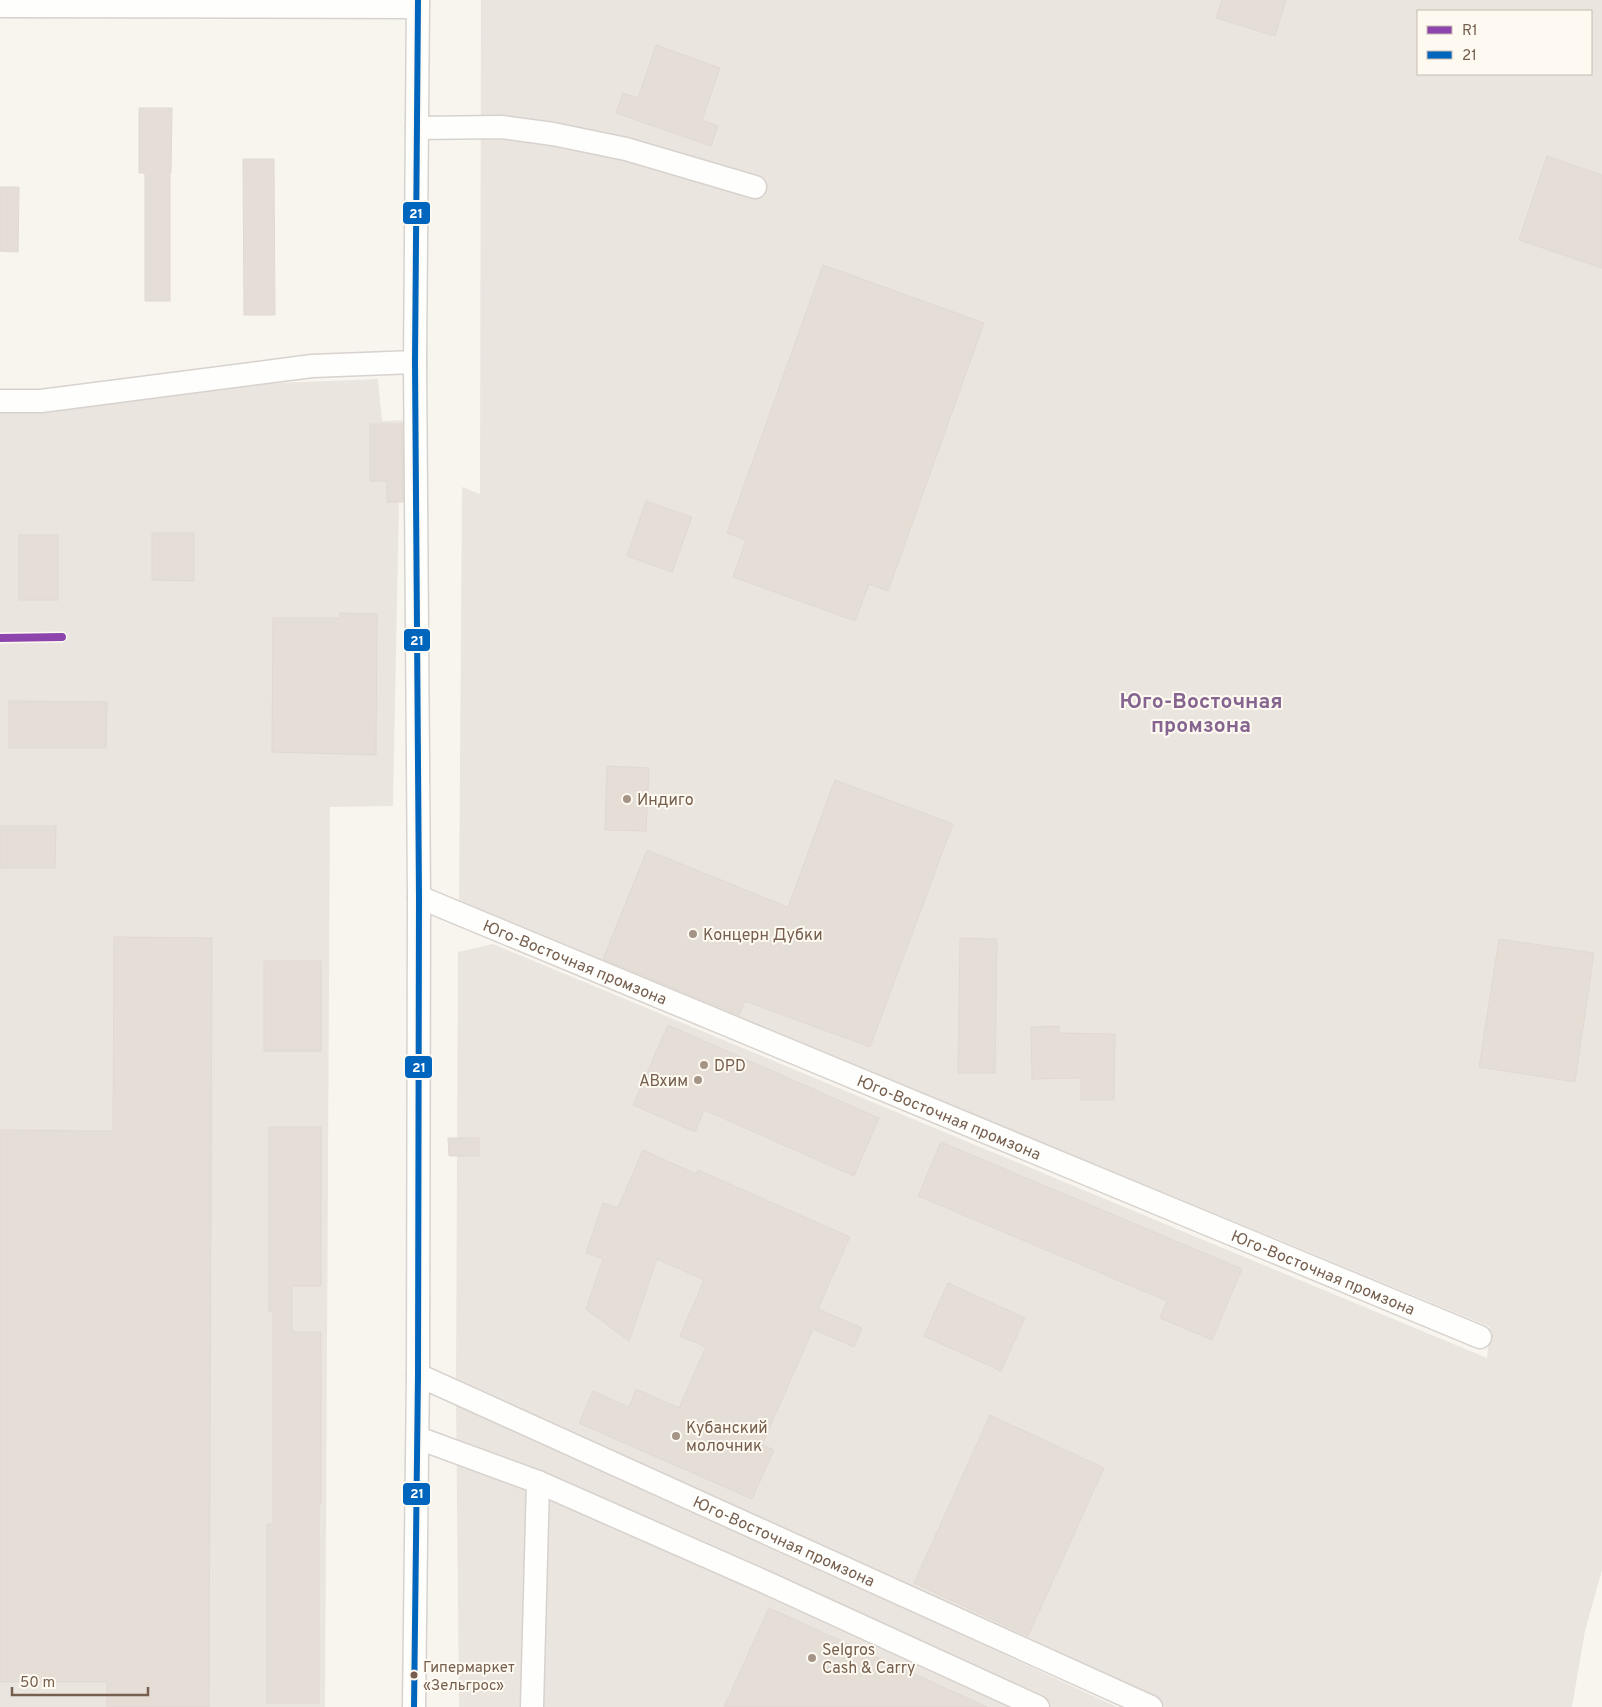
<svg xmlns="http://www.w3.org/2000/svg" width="1602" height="1707" font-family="Overpass,sans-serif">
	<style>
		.industrial { fill: #ebe5df; fill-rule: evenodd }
		.building { fill: #e5ded6; stroke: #e1d9d1 }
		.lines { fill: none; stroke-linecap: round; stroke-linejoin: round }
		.minor-casing { stroke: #d7d2cd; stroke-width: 25 }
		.minor { stroke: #fefefd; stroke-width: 22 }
		.bus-1-casing { stroke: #fefaf1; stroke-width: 10 }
		.bus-1 { stroke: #0065bd; stroke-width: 6 }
		.rail-1-casing { stroke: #fefaf1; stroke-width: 11 }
		.rail-1 { stroke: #8e44ad; stroke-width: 8 }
		.poi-dot { fill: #a49486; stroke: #fefaf1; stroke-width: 2 }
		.bus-dot { fill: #765f4e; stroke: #fefaf1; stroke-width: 2 }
		.labels { text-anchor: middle; stroke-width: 4; stroke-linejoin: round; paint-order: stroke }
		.bus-label { font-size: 15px; fill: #765f4e; stroke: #fefaf1; text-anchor: start }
		.poi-label { font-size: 16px; fill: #765f4e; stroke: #fefaf1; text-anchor: start }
		.street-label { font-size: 16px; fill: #765f4e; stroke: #fefaf1 }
		.district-label { font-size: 21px; font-weight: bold; fill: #866691; stroke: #fefaf1 }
		.line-badge { stroke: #fefaf1; stroke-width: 2 }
		.badge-label { font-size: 14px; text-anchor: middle; font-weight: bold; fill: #fff }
	</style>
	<rect width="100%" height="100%" fill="#f8f5ef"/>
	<g class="industrial">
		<path d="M 481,0 L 1602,0 L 1602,1570 L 1585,1631 L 1572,1707 L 1166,1707 L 456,1384 L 458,952 L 493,944 L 1487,1358 L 1490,1327 L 459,901 L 462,487 L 480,494 ZM 1418,11 L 1591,11 L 1591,74 L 1418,74 Z"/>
		<polygon points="378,379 382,421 411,420 410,501 399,501 393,806 330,807 325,1707 0,1707 0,409 78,408 180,392 253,384"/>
		<polygon points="456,1400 1117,1707 459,1707"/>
	</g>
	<g class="building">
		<polygon points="1222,0 1286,0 1275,36 1216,18"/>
		<polygon points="656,45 720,68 702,120 718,126 711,146 616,113 623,93 638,98"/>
		<polygon points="139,108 172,108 171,173 170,173 170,301 145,301 145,173 139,173"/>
		<polygon points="1547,156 1602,175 1602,268 1519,240"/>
		<polygon points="243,159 274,159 275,315 244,315"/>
		<polygon points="0,187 19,187 18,252 0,251"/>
		<polygon points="823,265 984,323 888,591 869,584 855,621 733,577 746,540 727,533"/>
		<polygon points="370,424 402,424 403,502 387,502 387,481 370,481"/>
		<polygon points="646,501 692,517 672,572 627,556"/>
		<polygon points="152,533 194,533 194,581 152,580"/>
		<rect x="19" y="535" width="39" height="65"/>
		<polygon points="340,613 377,614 376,755 272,752 273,618 340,618"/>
		<polygon points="9,701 107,702 106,748 9,748"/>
		<polygon points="607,766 649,768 646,831 605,830"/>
		<polygon points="835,780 953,824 870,1047 745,1001 739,1015 603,959 647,850 788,907"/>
		<polygon points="0,826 56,826 55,868 0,868"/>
		<polygon points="114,937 212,938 209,1707 107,1707 107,1682 0,1682 0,1130 113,1131"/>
		<polygon points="960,938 997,939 995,1073 958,1073"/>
		<polygon points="1499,939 1594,953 1575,1082 1479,1067"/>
		<rect x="264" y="961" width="57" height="90"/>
		<polygon points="668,1025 879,1118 854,1176 704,1110 695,1132 633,1105"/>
		<polygon points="1059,1026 1059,1033 1115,1034 1114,1100 1081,1100 1081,1078 1032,1079 1031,1027"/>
		<polygon points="269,1127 321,1127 321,1286 292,1286 292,1332 321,1332 321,1503 319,1503 319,1703 267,1703 267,1524 273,1524 273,1311 269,1311"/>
		<polygon points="448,1138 479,1138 479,1156 449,1156"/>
		<polygon points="941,1142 1242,1269 1212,1340 1160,1318 1167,1301 918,1196"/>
		<polygon points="643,1150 696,1174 698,1170 850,1237 818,1309 862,1328 854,1347 813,1329 762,1445 774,1450 752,1499 579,1423 593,1391 629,1407 636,1389 679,1408 706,1347 680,1336 704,1280 657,1259 629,1341 586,1309 603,1259 586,1253 603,1203 618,1208"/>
		<polygon points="948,1283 1025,1318 1001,1371 924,1336"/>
		<polygon points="990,1415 1104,1468 1028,1636 914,1583"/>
		<polygon points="769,1608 987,1707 724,1707"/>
	</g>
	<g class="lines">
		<g class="minor-casing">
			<g id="minor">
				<polyline points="0,6 418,7"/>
				<polyline points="417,128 502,127 553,134 626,149 755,187"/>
				<polyline points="0,401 41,401 312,366 415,362"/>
				<path id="s1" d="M 419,897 L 1480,1337"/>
				<path id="s2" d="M 418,1375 L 1151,1707"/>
				<polyline points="418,1438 538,1482 532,1707"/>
				<polyline points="538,1482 765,1582 1038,1707"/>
				<polyline points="414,1707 418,1375 419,897 415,362 418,0"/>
			</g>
		</g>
		<use href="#minor" class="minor"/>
		<g class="bus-1-casing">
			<polyline id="bus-1" points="414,1707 418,1375 419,897 415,362 418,0"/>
		</g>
		<use href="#bus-1" class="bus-1"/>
		<g class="rail-1-casing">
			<polyline id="rail-1" points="0,638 62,637"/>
		</g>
		<use href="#rail-1" class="rail-1"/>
	</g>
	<g class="poi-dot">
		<circle cx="627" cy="799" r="5"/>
		<circle cx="693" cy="934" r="5"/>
		<circle cx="704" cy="1065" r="5"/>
		<circle cx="698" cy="1080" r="5"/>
		<circle cx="676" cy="1436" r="5"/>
		<circle cx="812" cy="1658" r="5"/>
	</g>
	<circle class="bus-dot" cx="414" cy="1675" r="4.5"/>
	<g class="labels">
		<g class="bus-label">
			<text x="423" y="1672">Гипермаркет<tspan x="423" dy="18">«Зельгрос»</tspan></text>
		</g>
		<g class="poi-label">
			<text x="637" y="805">Индиго</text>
			<text x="703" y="940">Концерн Дубки</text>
			<text x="714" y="1071">DPD</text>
			<text x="688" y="1086" text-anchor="end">АВхим</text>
			<text x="686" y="1433">Кубанский<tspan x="686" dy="18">молочник</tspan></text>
			<text x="822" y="1655">Selgros<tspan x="822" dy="18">Cash &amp; Carry</tspan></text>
		</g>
		<g class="street-label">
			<text dy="6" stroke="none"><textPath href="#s1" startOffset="169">Юго-Восточная промзона</textPath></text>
			<text dy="6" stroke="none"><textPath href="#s1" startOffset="574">Юго-Восточная промзона</textPath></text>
			<text dy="6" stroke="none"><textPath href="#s1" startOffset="979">Юго-Восточная промзона</textPath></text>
			<text dy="6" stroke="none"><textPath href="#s2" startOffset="402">Юго-Восточная промзона</textPath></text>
		</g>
		<g class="district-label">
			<text x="1201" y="708">Юго-Восточная<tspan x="1201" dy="24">промзона</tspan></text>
		</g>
	</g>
	<g class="line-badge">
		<rect x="402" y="201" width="29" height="24" rx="5" fill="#0065bd"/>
		<rect x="403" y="628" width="28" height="24" rx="5" fill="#0065bd"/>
		<rect x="404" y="1055" width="29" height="24" rx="5" fill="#0065bd"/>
		<rect x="402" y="1482" width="29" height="24" rx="5" fill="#0065bd"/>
	</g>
	<g class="badge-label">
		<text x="416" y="218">21</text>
		<text x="417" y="645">21</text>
		<text x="419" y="1072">21</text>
		<text x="417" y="1498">21</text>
	</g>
	<rect x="1417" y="10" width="175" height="65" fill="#fefaf1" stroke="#c8bcb0"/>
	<rect x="1427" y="26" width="25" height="8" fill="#8e44ad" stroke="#c8bcb0"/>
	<text x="1462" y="35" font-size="15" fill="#765f4e">R1</text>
	<rect x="1427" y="51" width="25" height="8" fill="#0065bd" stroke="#c8bcb0"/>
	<text x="1462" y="60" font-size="15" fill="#765f4e">21</text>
	<path d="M12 1687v8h136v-8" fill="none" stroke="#765f4e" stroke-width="2.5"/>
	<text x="20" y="1687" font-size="15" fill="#765f4e" stroke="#fefaf1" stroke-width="4" paint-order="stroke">50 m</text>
</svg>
